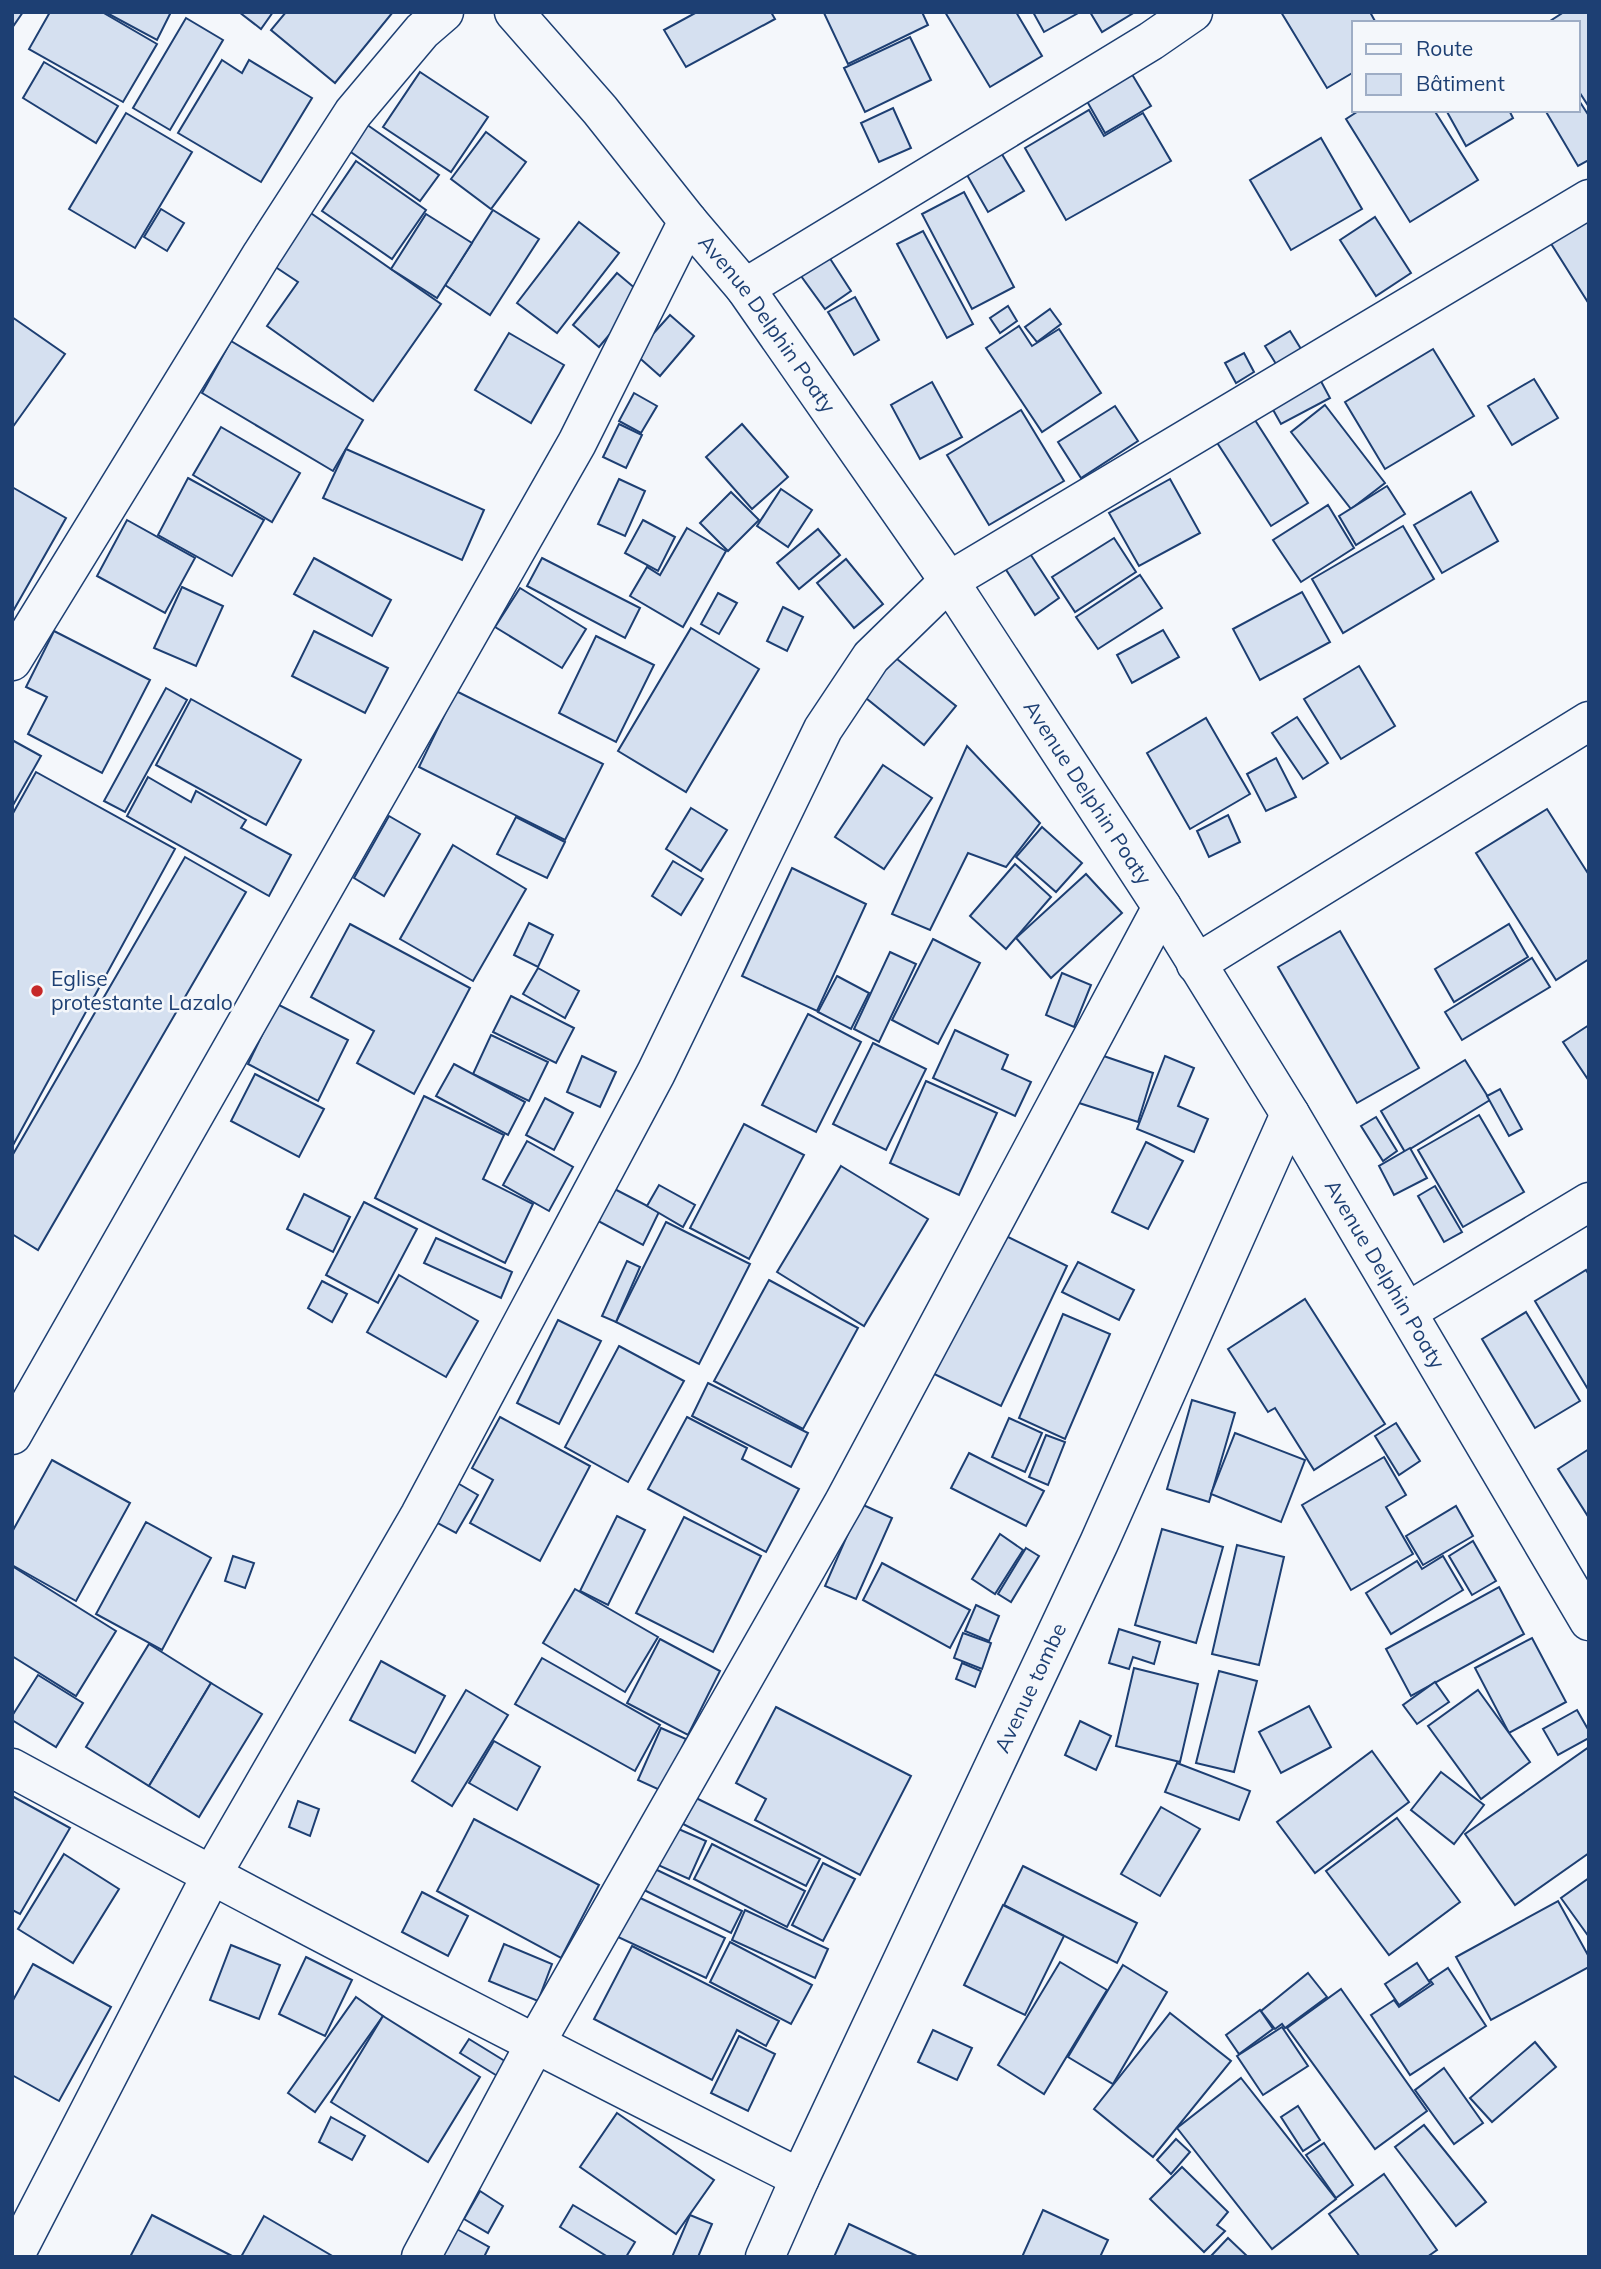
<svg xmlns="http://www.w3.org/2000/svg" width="1601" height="2269" font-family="Mulish,sans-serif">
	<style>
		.building { fill: #d5e0f0; stroke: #1d3f73; stroke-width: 2 }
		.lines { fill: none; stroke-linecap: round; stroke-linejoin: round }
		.street-casing { stroke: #1d3f73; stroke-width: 41 }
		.street { stroke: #f4f7fb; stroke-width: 38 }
		.poi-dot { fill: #c62828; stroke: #f4f7fb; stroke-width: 2.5 }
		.labels { text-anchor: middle; stroke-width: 5; stroke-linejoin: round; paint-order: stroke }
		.street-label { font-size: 21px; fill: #1d3f73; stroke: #f4f7fb }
		.poi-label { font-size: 21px; fill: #1d3f73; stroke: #f4f7fb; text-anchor: start }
	</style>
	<rect width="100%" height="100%" fill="#f4f7fb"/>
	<g class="building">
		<polygon points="12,12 23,12 12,28"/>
		<polygon points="50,12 102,12 157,44 123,102 29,49"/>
		<polygon points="105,12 171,12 157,40"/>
		<polygon points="239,12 273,12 261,29"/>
		<polygon points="286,12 393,12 335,83 271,30"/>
		<polygon points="697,12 771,12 775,19 686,67 664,30"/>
		<polygon points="826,12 922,12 928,25 848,64 824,13"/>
		<polygon points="945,12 1016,12 1042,56 990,87"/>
		<polygon points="1033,12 1080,12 1044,32"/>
		<polygon points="1090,12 1135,12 1102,32"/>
		<polygon points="1281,12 1370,12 1376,23 1354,23 1354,72 1327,88"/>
		<polygon points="1564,12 1589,12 1589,107 1578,90 1578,23 1547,23"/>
		<polygon points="186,18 223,40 170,130 133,108"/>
		<polygon points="910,37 931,80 865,112 844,68"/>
		<polygon points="222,60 242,73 249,60 312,98 261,182 178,133"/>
		<polygon points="44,62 118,106 96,143 23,98"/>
		<polygon points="1130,71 1151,106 1105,133 1084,96"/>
		<polygon points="420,72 488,117 451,172 383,127"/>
		<polygon points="1578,99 1589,116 1589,160 1578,166 1545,110 1578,110"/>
		<polygon points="893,108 911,148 879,162 861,123"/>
		<polygon points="1089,110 1104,136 1143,113 1171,161 1066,220 1025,148"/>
		<polygon points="1360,110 1434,110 1478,180 1410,222 1346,119"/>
		<polygon points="1446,110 1509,110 1513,118 1466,146"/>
		<polygon points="126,113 192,152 135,248 69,209"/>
		<polygon points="366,124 439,175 420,201 348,150"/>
		<polygon points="486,132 526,162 491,209 451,179"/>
		<polygon points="1321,138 1362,209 1291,250 1250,180"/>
		<polygon points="997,146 1024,191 988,212 962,166"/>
		<polygon points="356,161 426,210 392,259 322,211"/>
		<polygon points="964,192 1014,287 972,309 922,214"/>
		<polygon points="161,209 184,223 167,251 144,237"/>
		<polygon points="305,209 441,304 373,401 267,326 298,282 268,262"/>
		<polygon points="493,210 539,239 490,315 445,285"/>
		<polygon points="426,214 472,243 437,298 391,269"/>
		<polygon points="1375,217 1411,273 1376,296 1340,240"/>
		<polygon points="1589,218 1589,304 1550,242"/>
		<polygon points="579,222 619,253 557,333 517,303"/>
		<polygon points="923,231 973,324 947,338 897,244"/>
		<polygon points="829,257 851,291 825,309 801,276"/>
		<polygon points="617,273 643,295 599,347 573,325"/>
		<polygon points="855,297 879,340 854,355 828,312"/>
		<polygon points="1008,306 1017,321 1000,333 990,318"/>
		<polygon points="1050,309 1061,324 1037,342 1025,327"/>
		<polygon points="670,315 694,336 660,376 635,354"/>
		<polygon points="12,317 65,354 12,428"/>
		<polygon points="1019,326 1032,346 1059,329 1101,393 1042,432 986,348"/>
		<polygon points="1290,331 1301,349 1276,364 1265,346"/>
		<polygon points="509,333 564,365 531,423 475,390"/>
		<polygon points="231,341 363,420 333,471 202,393"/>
		<polygon points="1433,349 1474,416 1385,469 1345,402"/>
		<polygon points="1244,353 1254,372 1236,383 1225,363"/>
		<polygon points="1316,372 1330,398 1281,424 1267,399"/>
		<polygon points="1534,379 1558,418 1512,445 1488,406"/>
		<polygon points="932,382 962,437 920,459 891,405"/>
		<polygon points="634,393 657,406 641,433 619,421"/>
		<polygon points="1325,405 1385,483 1351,509 1291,432"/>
		<polygon points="1115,406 1138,441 1081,478 1058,442"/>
		<polygon points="1021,410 1064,481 989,525 947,455"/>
		<polygon points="1253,417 1308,503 1271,526 1216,441"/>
		<polygon points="619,424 642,435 626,468 603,457"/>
		<polygon points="742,424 788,477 752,509 706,457"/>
		<polygon points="221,427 300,473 272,522 193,475"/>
		<polygon points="346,449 484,510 462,560 323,498"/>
		<polygon points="188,478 264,520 232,576 158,535"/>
		<polygon points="619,479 645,491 625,536 598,524"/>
		<polygon points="1170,479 1200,533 1139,566 1109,513"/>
		<polygon points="1387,486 1405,514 1356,545 1339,516"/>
		<polygon points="12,487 66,518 12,613"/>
		<polygon points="781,489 812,510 788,547 757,526"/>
		<polygon points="731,492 759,520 728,551 700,523"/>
		<polygon points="1471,492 1498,541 1442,573 1414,525"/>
		<polygon points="1328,505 1354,548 1301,582 1273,540"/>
		<polygon points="127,520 195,558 165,613 97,576"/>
		<polygon points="643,520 675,537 658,571 625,553"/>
		<polygon points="1403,526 1434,579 1343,633 1312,579"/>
		<polygon points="687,528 726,551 683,627 630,596 647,567 660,575"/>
		<polygon points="818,529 840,555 799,589 777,563"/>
		<polygon points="1114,538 1136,572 1075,612 1052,577"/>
		<polygon points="1027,549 1059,598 1035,615 1003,565"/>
		<polygon points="314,558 391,600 372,636 294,594"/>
		<polygon points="542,558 640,608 625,638 527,586"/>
		<polygon points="846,559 883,604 854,628 817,583"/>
		<polygon points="1140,575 1162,608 1098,649 1076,617"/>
		<polygon points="182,587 223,606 196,666 154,648"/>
		<polygon points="520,588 586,629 562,668 495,627"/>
		<polygon points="1302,592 1330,642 1260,680 1233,629"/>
		<polygon points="718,593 737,603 719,634 701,624"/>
		<polygon points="783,607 803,617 787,651 767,641"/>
		<polygon points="691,628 759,669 686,792 618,751"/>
		<polygon points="1163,630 1179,657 1132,683 1117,655"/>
		<polygon points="54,631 150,680 102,773 28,734 47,697 26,687"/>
		<polygon points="314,631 388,668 365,713 292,676"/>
		<polygon points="596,636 654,665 616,742 559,713"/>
		<polygon points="892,655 956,706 924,745 861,694"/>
		<polygon points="1359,666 1395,726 1341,759 1304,699"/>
		<polygon points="166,688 187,700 125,812 104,801"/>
		<polygon points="456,691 603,764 565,840 419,767"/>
		<polygon points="191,699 301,760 266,825 156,765"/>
		<polygon points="1297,717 1328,763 1303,779 1272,733"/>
		<polygon points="1206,718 1250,794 1190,829 1147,753"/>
		<polygon points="12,740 41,756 12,807"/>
		<polygon points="967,746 1040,823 1006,867 968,853 930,930 892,914"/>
		<polygon points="1276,758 1296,797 1266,811 1247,774"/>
		<polygon points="883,765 932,798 884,869 835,837"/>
		<polygon points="36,772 175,849 12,1147 12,815"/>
		<polygon points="148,777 191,802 196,791 246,820 241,828 291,855 269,896 127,816"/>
		<polygon points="691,808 727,830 701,871 666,849"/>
		<polygon points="1547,809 1589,875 1589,959 1556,980 1476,853"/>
		<polygon points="1228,815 1240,842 1209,857 1197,831"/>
		<polygon points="389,816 420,834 384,896 354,878"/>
		<polygon points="516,817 565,842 547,878 497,854"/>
		<polygon points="1042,827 1082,863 1056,892 1016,857"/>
		<polygon points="453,845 526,889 473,981 400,939"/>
		<polygon points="185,857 246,892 38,1250 12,1234 12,1156"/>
		<polygon points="673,861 703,879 681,915 652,896"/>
		<polygon points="1015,864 1051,897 1006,949 970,916"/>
		<polygon points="792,868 866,904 817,1011 742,976"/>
		<polygon points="1086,874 1122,913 1051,978 1016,938"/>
		<polygon points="529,923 553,935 538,967 514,955"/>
		<polygon points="350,924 470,988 414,1094 357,1063 374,1031 311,997"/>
		<polygon points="1509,924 1528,957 1454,1002 1435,969"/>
		<polygon points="1340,931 1419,1068 1357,1103 1278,967"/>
		<polygon points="933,939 980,963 938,1044 892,1020"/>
		<polygon points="890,952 916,964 879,1042 854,1029"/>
		<polygon points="1532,958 1550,987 1462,1040 1445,1012"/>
		<polygon points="538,968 579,991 565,1018 523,994"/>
		<polygon points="1062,973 1091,985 1074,1027 1046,1015"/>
		<polygon points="837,976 869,993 851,1029 818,1012"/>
		<polygon points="511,996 574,1028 556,1063 493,1032"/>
		<polygon points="277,1004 348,1040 318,1101 248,1064"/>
		<polygon points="808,1014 861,1042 816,1132 762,1105"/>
		<polygon points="1589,1025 1589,1081 1563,1042"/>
		<polygon points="955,1030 1008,1055 1002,1069 1031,1082 1015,1116 933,1078"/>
		<polygon points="491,1035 548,1062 529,1101 473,1074"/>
		<polygon points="873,1043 926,1069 886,1150 833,1124"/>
		<polygon points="1092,1052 1153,1073 1138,1122 1076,1102"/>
		<polygon points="582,1056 616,1072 600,1107 567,1092"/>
		<polygon points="1165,1056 1194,1068 1178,1106 1208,1119 1194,1152 1137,1129"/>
		<polygon points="1465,1060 1490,1100 1405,1152 1381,1111"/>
		<polygon points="454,1064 525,1102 508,1135 436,1096"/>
		<polygon points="255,1074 324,1109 299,1157 231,1121"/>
		<polygon points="926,1081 997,1113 959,1195 890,1163"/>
		<polygon points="1500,1089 1522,1129 1509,1136 1487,1096"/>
		<polygon points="424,1096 504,1135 483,1179 533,1204 505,1263 375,1198"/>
		<polygon points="545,1098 573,1113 554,1150 526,1135"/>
		<polygon points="1479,1115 1524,1192 1463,1227 1418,1150"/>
		<polygon points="1376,1117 1397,1151 1383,1161 1361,1126"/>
		<polygon points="744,1124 804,1155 749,1259 690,1228"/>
		<polygon points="527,1141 573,1167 549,1211 503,1185"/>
		<polygon points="1146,1142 1183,1161 1148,1229 1112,1212"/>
		<polygon points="1410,1148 1427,1178 1394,1195 1379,1166"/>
		<polygon points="841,1166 928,1219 864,1326 777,1272"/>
		<polygon points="603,1183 659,1212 643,1245 587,1215"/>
		<polygon points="659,1185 695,1205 683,1227 647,1206"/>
		<polygon points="1435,1186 1462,1232 1444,1242 1418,1196"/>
		<polygon points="304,1194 350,1217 333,1252 287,1229"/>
		<polygon points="364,1202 417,1229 378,1303 326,1275"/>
		<polygon points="666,1222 750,1264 699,1364 616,1322"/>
		<polygon points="998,1232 1067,1266 1001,1406 930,1372"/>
		<polygon points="436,1238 512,1272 501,1298 424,1263"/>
		<polygon points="627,1261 640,1267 616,1322 602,1316"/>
		<polygon points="1078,1262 1134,1290 1119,1320 1062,1292"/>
		<polygon points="1586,1270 1589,1275 1589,1391 1535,1301"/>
		<polygon points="399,1275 478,1321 446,1377 367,1332"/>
		<polygon points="769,1280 858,1328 803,1429 714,1381"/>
		<polygon points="322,1281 347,1294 332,1322 308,1308"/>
		<polygon points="1305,1299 1385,1424 1314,1470 1275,1408 1268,1412 1228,1349"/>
		<polygon points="1526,1312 1580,1401 1535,1428 1482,1339"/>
		<polygon points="1063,1314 1110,1334 1065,1439 1019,1418"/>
		<polygon points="558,1320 601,1341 559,1424 517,1403"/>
		<polygon points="619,1346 684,1381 628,1482 565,1447"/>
		<polygon points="708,1383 808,1433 791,1467 692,1416"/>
		<polygon points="1192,1400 1235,1413 1209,1502 1167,1489"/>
		<polygon points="500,1417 590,1466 540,1561 470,1523 493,1480 472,1468"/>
		<polygon points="687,1417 747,1448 742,1459 799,1489 766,1552 648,1489"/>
		<polygon points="1009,1418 1042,1433 1025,1472 992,1457"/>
		<polygon points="1396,1423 1420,1461 1399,1475 1375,1436"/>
		<polygon points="1235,1433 1305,1460 1281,1522 1211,1494"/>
		<polygon points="1046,1435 1065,1442 1048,1485 1029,1477"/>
		<polygon points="1589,1449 1589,1518 1558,1469"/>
		<polygon points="969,1453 1044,1491 1026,1526 951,1488"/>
		<polygon points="1384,1457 1406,1495 1386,1507 1413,1554 1351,1590 1302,1505"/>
		<polygon points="52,1460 130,1503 76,1601 12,1565 12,1532"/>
		<polygon points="454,1481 478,1495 456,1533 432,1520"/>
		<polygon points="861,1504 892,1518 856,1599 825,1586"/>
		<polygon points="1456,1506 1473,1536 1423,1565 1406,1536"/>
		<polygon points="617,1516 645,1530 608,1605 580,1591"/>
		<polygon points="684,1517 761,1556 713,1652 636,1613"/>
		<polygon points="146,1522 211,1558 162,1650 96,1614"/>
		<polygon points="1162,1529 1223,1547 1196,1643 1135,1625"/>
		<polygon points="1000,1534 1023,1550 995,1594 972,1579"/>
		<polygon points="1473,1541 1496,1581 1472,1595 1449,1556"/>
		<polygon points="1237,1545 1284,1557 1259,1665 1212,1654"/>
		<polygon points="1026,1548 1039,1556 1011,1602 998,1594"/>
		<polygon points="233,1556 254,1563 245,1588 225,1581"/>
		<polygon points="1443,1556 1463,1590 1391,1634 1366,1593 1417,1561 1422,1569"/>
		<polygon points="882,1563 970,1610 950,1648 863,1600"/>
		<polygon points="12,1566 116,1631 76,1696 12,1656"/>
		<polygon points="1499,1587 1524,1634 1411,1696 1386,1649"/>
		<polygon points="575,1589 658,1637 625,1692 543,1643"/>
		<polygon points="976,1605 999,1616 989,1641 965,1631"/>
		<polygon points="1119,1629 1160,1642 1154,1664 1133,1657 1129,1669 1109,1663"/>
		<polygon points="963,1633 991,1643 982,1669 954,1658"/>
		<polygon points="1532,1638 1566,1702 1509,1733 1475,1668"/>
		<polygon points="660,1639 720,1671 688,1735 627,1703"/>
		<polygon points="149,1644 211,1683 149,1786 86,1747"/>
		<polygon points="542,1658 660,1725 635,1771 515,1704"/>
		<polygon points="381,1661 445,1696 415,1753 350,1720"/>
		<polygon points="962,1663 981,1671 975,1687 956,1679"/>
		<polygon points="1134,1668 1198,1684 1180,1762 1116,1746"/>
		<polygon points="1219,1671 1257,1681 1234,1772 1196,1763"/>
		<polygon points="38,1675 83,1703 56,1747 12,1720 12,1716"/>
		<polygon points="1435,1682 1449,1702 1417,1724 1403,1705"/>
		<polygon points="211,1683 262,1714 199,1817 149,1786"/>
		<polygon points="466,1690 508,1715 452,1806 412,1781"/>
		<polygon points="1478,1690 1530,1762 1481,1799 1428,1726"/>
		<polygon points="1309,1706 1331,1747 1281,1773 1259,1732"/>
		<polygon points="776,1707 911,1776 860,1875 755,1820 766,1799 736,1783"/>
		<polygon points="1577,1710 1589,1731 1589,1738 1558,1755 1543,1729"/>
		<polygon points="1080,1721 1111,1736 1096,1770 1065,1755"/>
		<polygon points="661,1728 686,1739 662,1791 638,1780"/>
		<polygon points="494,1741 540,1767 517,1810 469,1783"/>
		<polygon points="1589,1747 1589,1853 1515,1905 1465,1834"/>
		<polygon points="1372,1751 1409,1802 1315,1873 1277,1822"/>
		<polygon points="1177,1763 1250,1791 1239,1820 1165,1792"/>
		<polygon points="1441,1772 1484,1805 1454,1844 1411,1810"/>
		<polygon points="12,1796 70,1828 20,1914 12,1910"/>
		<polygon points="696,1798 820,1859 806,1886 683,1824"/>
		<polygon points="298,1801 319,1809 310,1836 289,1827"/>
		<polygon points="1161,1807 1200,1829 1160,1896 1121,1874"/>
		<polygon points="1397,1818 1460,1902 1389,1955 1326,1871"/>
		<polygon points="474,1819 599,1885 561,1958 437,1891"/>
		<polygon points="674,1827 706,1841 689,1879 658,1865"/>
		<polygon points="712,1844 805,1891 787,1927 694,1879"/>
		<polygon points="64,1854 119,1889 73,1963 18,1929"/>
		<polygon points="823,1863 855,1879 823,1941 792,1925"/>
		<polygon points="1023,1866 1137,1923 1117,1963 1004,1905"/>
		<polygon points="655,1869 742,1911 731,1933 644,1890"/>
		<polygon points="1589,1878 1589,1937 1561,1898"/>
		<polygon points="422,1892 468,1916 448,1956 402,1932"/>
		<polygon points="636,1896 725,1938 706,1978 618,1937"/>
		<polygon points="1558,1901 1589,1957 1589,1967 1491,2020 1456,1957"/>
		<polygon points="1003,1905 1064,1936 1025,2015 964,1985"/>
		<polygon points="745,1910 828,1949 815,1978 732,1940"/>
		<polygon points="730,1942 812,1985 791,2024 710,1982"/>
		<polygon points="504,1944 552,1964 538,2001 489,1981"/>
		<polygon points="231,1945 280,1965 259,2019 210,2000"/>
		<polygon points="632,1946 779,2021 766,2046 737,2030 712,2080 594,2019"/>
		<polygon points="306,1957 352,1980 325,2036 279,2014"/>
		<polygon points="1060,1962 1107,1990 1044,2094 998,2065"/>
		<polygon points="1417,1963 1430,1983 1399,2005 1385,1984"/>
		<polygon points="33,1964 111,2007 59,2101 12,2075 12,2002"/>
		<polygon points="1123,1965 1167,1992 1113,2084 1068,2057"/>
		<polygon points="1448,1968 1486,2026 1410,2075 1371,2015 1394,2000 1399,2007 1433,1984 1430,1980"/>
		<polygon points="1308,1973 1327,1997 1285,2028 1282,2024 1275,2029 1261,2011"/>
		<polygon points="1341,1989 1427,2111 1375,2149 1287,2028"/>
		<polygon points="356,1997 383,2016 315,2112 288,2093"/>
		<polygon points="1260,2010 1273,2029 1239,2054 1226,2035"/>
		<polygon points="1170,2013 1231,2061 1153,2157 1094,2109"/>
		<polygon points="383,2016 480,2077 428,2162 331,2102"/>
		<polygon points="1282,2027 1308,2066 1263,2095 1237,2056"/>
		<polygon points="933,2030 972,2048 957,2080 918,2062"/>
		<polygon points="739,2036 775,2054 748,2111 711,2093"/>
		<polygon points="469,2039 508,2063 499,2077 460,2053"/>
		<polygon points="1535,2042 1556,2067 1492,2122 1470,2098"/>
		<polygon points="1444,2068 1483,2123 1454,2144 1415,2090"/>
		<polygon points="1241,2078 1336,2199 1272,2249 1177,2128"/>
		<polygon points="1298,2106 1320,2140 1303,2151 1281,2117"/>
		<polygon points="617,2113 714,2180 676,2234 580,2167"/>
		<polygon points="331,2117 365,2136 352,2160 319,2142"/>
		<polygon points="1424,2125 1486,2202 1456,2226 1395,2147"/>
		<polygon points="1176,2139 1190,2152 1171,2174 1157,2160"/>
		<polygon points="1324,2143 1353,2185 1336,2198 1306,2155"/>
		<polygon points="1182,2167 1228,2212 1217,2225 1225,2231 1204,2252 1150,2199"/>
		<polygon points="1384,2174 1437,2250 1427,2257 1360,2257 1329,2214"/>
		<polygon points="480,2191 503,2206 488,2233 464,2219"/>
		<polygon points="573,2205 635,2242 626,2257 608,2257 560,2227"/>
		<polygon points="1043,2210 1108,2240 1100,2257 1022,2257"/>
		<polygon points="152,2215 234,2257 130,2257"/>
		<polygon points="690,2215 712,2224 698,2257 672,2257"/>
		<polygon points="264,2216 334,2257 241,2257"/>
		<polygon points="849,2224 919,2257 834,2257"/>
		<polygon points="455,2228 489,2247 484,2257 440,2257"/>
		<polygon points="1228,2238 1248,2257 1210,2257"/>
	</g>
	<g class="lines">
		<g class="street-casing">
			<g id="street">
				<path id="s1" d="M 514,12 L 600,110 L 688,221 L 745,288 L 949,581 L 1162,907 L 1290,1114 L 1589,1621"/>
				<polyline points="745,288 1151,41 1193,12"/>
				<polyline points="12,661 262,254 353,113 422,31 444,12"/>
				<polyline points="1196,964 1589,721"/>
				<polyline points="1407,1312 1589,1202"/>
				<polyline points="12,1435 577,443 688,221"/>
				<path d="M 12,1768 C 272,1909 535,2045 800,2178"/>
				<polyline points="14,2257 211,1876 420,1515 656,1073 823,729 871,657 949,581 1589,199"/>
				<polyline points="421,2257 535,2044 844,1502 1162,907"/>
				<path id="s2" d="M 765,2257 L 800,2178 L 1099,1543 L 1290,1114"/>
			</g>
		</g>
		<use href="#street" class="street"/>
	</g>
	<circle class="poi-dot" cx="37" cy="991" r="7"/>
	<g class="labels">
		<g class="street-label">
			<text dy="7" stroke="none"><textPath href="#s1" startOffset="402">Avenue Delphin Poaty</textPath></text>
			<text dy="7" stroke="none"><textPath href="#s1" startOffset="970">Avenue Delphin Poaty</textPath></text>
			<text dy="7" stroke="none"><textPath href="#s1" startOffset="1536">Avenue Delphin Poaty</textPath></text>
			<text dy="7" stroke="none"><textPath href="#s2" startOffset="628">Avenue tombe</textPath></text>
		</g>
		<g class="poi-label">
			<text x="51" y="986">Eglise<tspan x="51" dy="24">protestante Lazalo</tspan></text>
		</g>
	</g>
	<rect width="1601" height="2269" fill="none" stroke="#1d3f73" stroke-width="28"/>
	<rect x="1352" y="21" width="228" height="91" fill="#f4f7fb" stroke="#9eadc5" stroke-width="2"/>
	<rect x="1366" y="44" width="35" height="10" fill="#f4f7fb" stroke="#9eadc5" stroke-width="2"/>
	<text x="1416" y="56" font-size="21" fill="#1d3f73">Route</text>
	<rect x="1366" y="74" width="35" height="21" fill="#d5e0f0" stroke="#9eadc5" stroke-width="2"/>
	<text x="1416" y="91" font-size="21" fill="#1d3f73">Bâtiment</text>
</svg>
